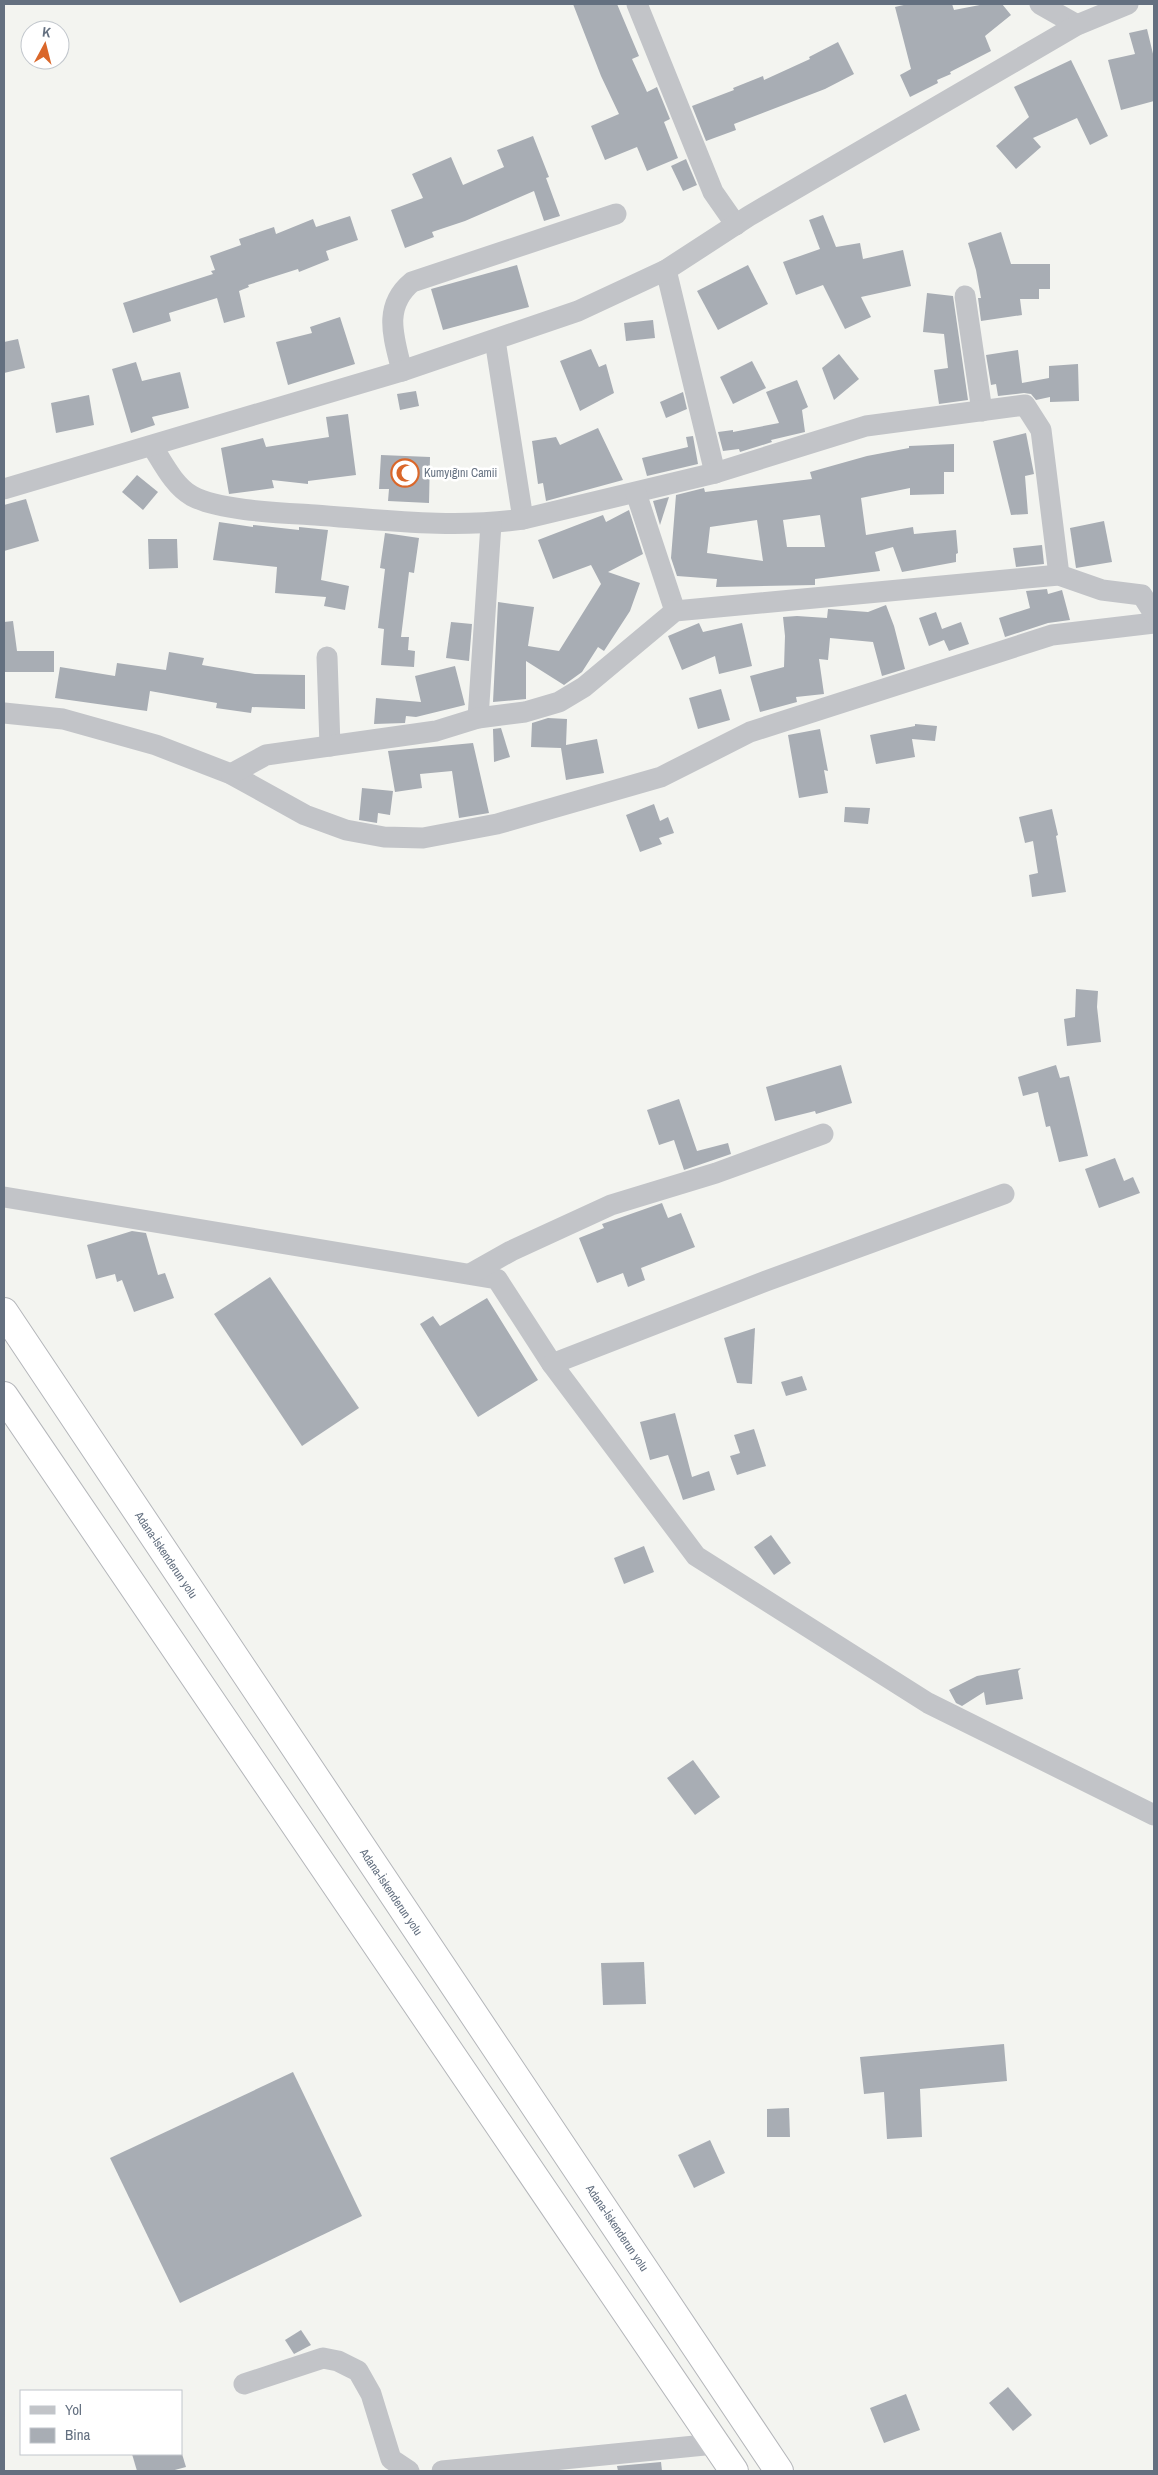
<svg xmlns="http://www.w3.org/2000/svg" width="1158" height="2475" font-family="'Archivo Narrow',sans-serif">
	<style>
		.building { fill: #a8adb4; fill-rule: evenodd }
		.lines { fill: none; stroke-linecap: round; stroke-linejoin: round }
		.highway-casing { stroke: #b4b6ba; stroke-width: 30 }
		.minor { stroke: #c2c4c8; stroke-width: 21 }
		.highway { stroke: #fff; stroke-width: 28 }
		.labels { text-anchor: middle; stroke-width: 5; stroke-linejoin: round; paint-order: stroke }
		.poi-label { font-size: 12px; fill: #647080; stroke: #fff; text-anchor: start }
		.street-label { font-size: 12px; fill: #647080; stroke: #fff }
	</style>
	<rect width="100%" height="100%" fill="#f3f4f0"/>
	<g class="building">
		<polygon points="573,4 617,4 639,56 632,59 647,92 657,87 670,119 664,122 678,158 647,171 637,147 605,160 591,126 619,114 601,76"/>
		<polygon points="908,4 952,4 954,10 985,4 1002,4 1011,15 985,36 991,51 950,72 951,74 937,80 938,83 910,97 900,75 911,69 895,7"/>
		<polygon points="1147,29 1154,58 1154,101 1121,110 1108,60 1135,54 1129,33"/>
		<polygon points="838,42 854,74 825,89 734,124 736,130 706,141 692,106 734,90 733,88 763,76 764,80 810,59 809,57"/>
		<polygon points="1071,60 1108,136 1090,145 1077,118 1033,138 1041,147 1016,169 996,146 1029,117 1014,87"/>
		<polygon points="533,136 549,177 546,178 560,216 544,221 534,191 465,221 432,232 434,237 405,248 391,210 423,198 412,174 451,157 463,185 504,167 497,150"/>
		<polygon points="686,159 697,185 683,191 671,166"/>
		<polygon points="823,215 836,247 860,243 863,259 903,250 911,286 861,297 871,317 845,329 823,285 796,295 783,262 820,249 809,220"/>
		<polygon points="350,216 358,240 326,251 329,260 299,272 298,269 248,285 249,287 239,291 245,317 224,323 217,298 169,313 171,321 133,333 123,303 213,274 211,271 215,270 210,256 241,245 239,239 274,227 276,234 313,219 316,227"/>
		<polygon points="1001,232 1011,264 1050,264 1050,289 1039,289 1039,299 1020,299 1022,315 981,321 978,298 981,298 976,270 968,243"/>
		<polygon points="517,265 529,307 443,330 431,289"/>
		<polygon points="748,265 768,304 718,330 697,291"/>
		<polygon points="927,293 953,296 968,400 939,404 934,370 948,368 944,334 923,332"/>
		<polygon points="340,317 355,364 288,385 276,342 312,333 310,327"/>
		<polygon points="653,320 655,338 626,341 624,323"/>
		<polygon points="18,339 25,368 4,373 4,342"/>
		<polygon points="591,349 599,367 606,364 614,393 580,411 560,361"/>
		<polygon points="1018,350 1022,383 1049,378 1049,366 1078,364 1079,401 1050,402 1050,397 1036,400 1031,394 1024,393 998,396 996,384 991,385 986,355"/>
		<polygon points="839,354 859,379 834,400 822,368"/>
		<polygon points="752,361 766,388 733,404 720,377"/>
		<polygon points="136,362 142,381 180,372 189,408 152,417 155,425 131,433 112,369"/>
		<polygon points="797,380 808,407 802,410 805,432 771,440 772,442 740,452 739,449 723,451 718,432 733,430 733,432 779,423 766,392"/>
		<polygon points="416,391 419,406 400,410 397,394"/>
		<polygon points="683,392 687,409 666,418 660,402"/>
		<polygon points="89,395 94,425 56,433 51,403"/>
		<polygon points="348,414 356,475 308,481 308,484 272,480 274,488 229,494 221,448 263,438 266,447 329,437 326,417"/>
		<polygon points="598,428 623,480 546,501 543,483 538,484 532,441 556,437 560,445"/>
		<polygon points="1026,433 1034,474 1025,476 1028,514 1011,515 993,441"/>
		<polygon points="693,436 698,464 647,476 642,458 688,447 686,437"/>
		<path d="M 954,444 L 954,472 L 944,472 L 944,494 L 910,495 L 910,488 L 861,498 L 866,535 L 913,527 L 914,534 L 956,530 L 958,553 L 956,554 L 956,562 L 902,572 L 893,547 L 875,552 L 880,571 L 815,579 L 815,585 L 716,587 L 717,579 L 677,576 L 671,558 L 676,495 L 704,488 L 705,492 L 812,479 L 810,472 L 867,456 L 909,448 L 909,446 ZM 820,515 L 825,547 L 787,547 L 783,520 ZM 757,520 L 763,561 L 707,553 L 710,527 Z"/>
		<polygon points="381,455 430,457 429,503 388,501 389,489 379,489"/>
		<polygon points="137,475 158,492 143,510 122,492"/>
		<polygon points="669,497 660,525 653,501"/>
		<polygon points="26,499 39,541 4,551 4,505"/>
		<polygon points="629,510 643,554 608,572 640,583 630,611 604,651 598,647 582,672 564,685 526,661 526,699 493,702 498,602 534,607 528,646 559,651 601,584 591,565 553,579 538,540 603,515 606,522"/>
		<polygon points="1104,521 1112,562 1076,568 1070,528"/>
		<polygon points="219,522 253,527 253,525 299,530 299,527 328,530 321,580 349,586 345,610 324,606 326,597 275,593 277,567 213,560"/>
		<polygon points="385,533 419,538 414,573 409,572 401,637 409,637 408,650 415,651 414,667 381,665 384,629 378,628 385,569 380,568"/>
		<polygon points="148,539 177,539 178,568 149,569"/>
		<polygon points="1042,545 1044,564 1016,567 1013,548"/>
		<polygon points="1047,589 1048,594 1062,590 1070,620 1048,623 1005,637 999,618 1030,608 1026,591"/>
		<polygon points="886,605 894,626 905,669 882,676 873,642 830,638 828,660 819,659 824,694 796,697 797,702 760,712 750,676 784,667 785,636 783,617 797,616 827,618 828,609 868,612"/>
		<polygon points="936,612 942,629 961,622 969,644 949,651 944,640 929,646 919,618"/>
		<polygon points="13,621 17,651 54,651 54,672 4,672 4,622"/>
		<polygon points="451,622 472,624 469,661 446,658"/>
		<polygon points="699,623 703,632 742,623 752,666 719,674 715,656 682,670 668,636"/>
		<polygon points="169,652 204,658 202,665 255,674 305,675 305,709 252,707 251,713 216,708 217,703 150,691 147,711 55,698 60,667 115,676 117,663 166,670"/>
		<polygon points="455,666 465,705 416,717 406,716 405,723 374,724 376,698 421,702 415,676"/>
		<polygon points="721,689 730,720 698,729 689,698"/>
		<polygon points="548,718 567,719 566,745 597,739 604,773 566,780 561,748 531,747 532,723"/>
		<polygon points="915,724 937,726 935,741 912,739 915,757 876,764 870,735 915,726"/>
		<polygon points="501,728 510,757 494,762 493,729"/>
		<polygon points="820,729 828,771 824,770 828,793 799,798 788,735"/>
		<polygon points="473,743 489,813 459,818 452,771 420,774 422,788 395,792 388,751"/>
		<polygon points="362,788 393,791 390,815 378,813 377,823 359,820"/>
		<polygon points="654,804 660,821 668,817 674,833 659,838 662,844 640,852 626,815"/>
		<polygon points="845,807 870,808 868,824 844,822"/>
		<polygon points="1052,809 1058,835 1056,836 1066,892 1032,897 1029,875 1038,873 1033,841 1025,843 1019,817"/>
		<polygon points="1076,989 1098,991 1097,1007 1101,1042 1067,1046 1064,1019 1075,1017"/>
		<polygon points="841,1065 852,1103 816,1114 815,1111 775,1121 766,1087"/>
		<polygon points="1056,1065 1060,1078 1069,1076 1088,1156 1059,1162 1050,1126 1046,1127 1038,1092 1023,1096 1018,1077"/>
		<polygon points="679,1099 697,1151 728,1143 731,1154 684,1170 674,1140 659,1145 647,1110"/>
		<polygon points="1115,1158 1124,1181 1133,1177 1140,1193 1099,1208 1085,1169"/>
		<polygon points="662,1203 668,1218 681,1213 695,1247 641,1268 645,1280 628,1287 623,1273 597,1283 579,1238 604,1228 602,1224"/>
		<polygon points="132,1231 146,1233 158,1275 165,1273 174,1298 134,1312 122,1280 117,1282 115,1274 96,1279 87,1245"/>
		<polygon points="270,1277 359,1408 302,1446 214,1314"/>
		<polygon points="487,1298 538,1380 478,1417 420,1324 433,1316 440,1326"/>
		<polygon points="755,1328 752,1384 737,1383 724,1338"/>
		<polygon points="802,1376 807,1390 786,1396 781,1382"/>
		<polygon points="675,1413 692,1477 709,1471 715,1490 683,1500 668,1455 650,1460 640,1422"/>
		<polygon points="754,1429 766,1466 737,1475 730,1456 740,1453 734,1435"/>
		<polygon points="771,1535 791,1563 774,1575 754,1547"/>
		<polygon points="644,1546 654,1572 624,1584 614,1558"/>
		<polygon points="1021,1668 1018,1671 1023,1699 986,1705 984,1692 962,1706 956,1703 949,1690 977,1676"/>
		<polygon points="693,1760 720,1797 695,1815 667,1778"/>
		<polygon points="644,1962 646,2004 603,2005 601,1963"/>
		<polygon points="1004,2044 1007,2081 920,2089 922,2137 887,2139 884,2092 864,2094 860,2057"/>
		<polygon points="293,2072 362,2216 180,2303 110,2158"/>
		<polygon points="789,2108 790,2137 767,2137 767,2109"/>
		<polygon points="710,2140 725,2173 694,2188 678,2155"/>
		<polygon points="301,2330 311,2345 294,2354 285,2340"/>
		<polygon points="1008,2387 1032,2415 1013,2431 989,2403"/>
		<polygon points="906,2394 920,2430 884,2443 870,2408"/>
		<polygon points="132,2454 182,2454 186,2467 171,2471 137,2471"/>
		<polygon points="661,2462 662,2471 618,2471 617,2466"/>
	</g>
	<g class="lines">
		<g class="highway-casing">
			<g id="highway">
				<polyline points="4,1312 779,2471"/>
				<polyline points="4,1396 734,2471"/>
			</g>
		</g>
		<g class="minor">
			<polyline points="637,4 713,192 736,225"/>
			<polyline points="1040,4 1077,25"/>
			<polyline points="666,270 715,473"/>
			<polyline points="965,296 982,411"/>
			<polyline points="495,340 523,519"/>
			<path d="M 402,371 C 394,338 382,307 412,282 L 616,214"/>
			<path d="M 152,446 C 163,463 174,486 192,496 C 220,511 283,513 315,515 C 384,520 454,529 523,519 L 715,473 L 866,426 L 1025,405 L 1041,430 L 1059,575"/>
			<polyline points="4,489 402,371 578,311 666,270 749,216 1077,25 1128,4"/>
			<polyline points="636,493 675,611"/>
			<polyline points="327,657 330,746"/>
			<polyline points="4,713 63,719 156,745 231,774 305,815 346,830 384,837 423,838 497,824 661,777 750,732 1052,635 1154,623"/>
			<polyline points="478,718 491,524"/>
			<polyline points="231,774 266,755 436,731 478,718 525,712 559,702 584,687 675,611 1059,575 1102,590 1142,595 1154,614"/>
			<polyline points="4,1197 497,1279 552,1364 696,1556 928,1703 1154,1815"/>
			<polyline points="472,1273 511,1251 611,1205 716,1173 823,1134"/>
			<polyline points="552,1364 766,1281 1004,1194"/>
			<polyline points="244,2384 323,2358 338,2361 358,2371 371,2394 391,2459 409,2471"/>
			<polyline points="442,2471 715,2444"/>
		</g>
		<use href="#highway" class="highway"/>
	</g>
	<defs>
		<g id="mosque-ring" transform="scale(1.4375)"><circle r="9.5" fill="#fff" stroke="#da672a" stroke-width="1.5"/><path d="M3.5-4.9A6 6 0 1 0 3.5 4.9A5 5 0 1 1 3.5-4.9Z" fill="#da672a"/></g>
	</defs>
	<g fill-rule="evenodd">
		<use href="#mosque-ring" x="405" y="473"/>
	</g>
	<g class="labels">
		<g class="poi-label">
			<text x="424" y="477">Kumyığını Camii</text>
		</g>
		<g class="street-label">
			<text transform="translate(166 1555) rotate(56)" y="4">Adana-İskenderun yolu</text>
			<text transform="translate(391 1892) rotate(56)" y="4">Adana-İskenderun yolu</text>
			<text transform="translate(617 2228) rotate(56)" y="4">Adana-İskenderun yolu</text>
		</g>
	</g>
	<rect width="1158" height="2475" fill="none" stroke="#647080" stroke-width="10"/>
	<rect x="20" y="2390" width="162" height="65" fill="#ffffff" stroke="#c1c6cc"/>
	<rect x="30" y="2406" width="25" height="8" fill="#c2c4c8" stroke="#c1c6cc"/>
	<text x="65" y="2415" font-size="15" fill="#647080">Yol</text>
	<rect x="30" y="2428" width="25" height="15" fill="#a8adb4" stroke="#c1c6cc"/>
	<text x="65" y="2440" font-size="15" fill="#647080">Bina</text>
	<g transform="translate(45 45) rotate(7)"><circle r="24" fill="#ffffff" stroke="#c1c6cc"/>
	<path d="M0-4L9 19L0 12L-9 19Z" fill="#da672a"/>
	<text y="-8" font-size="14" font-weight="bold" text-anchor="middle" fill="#647080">K</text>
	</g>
</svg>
